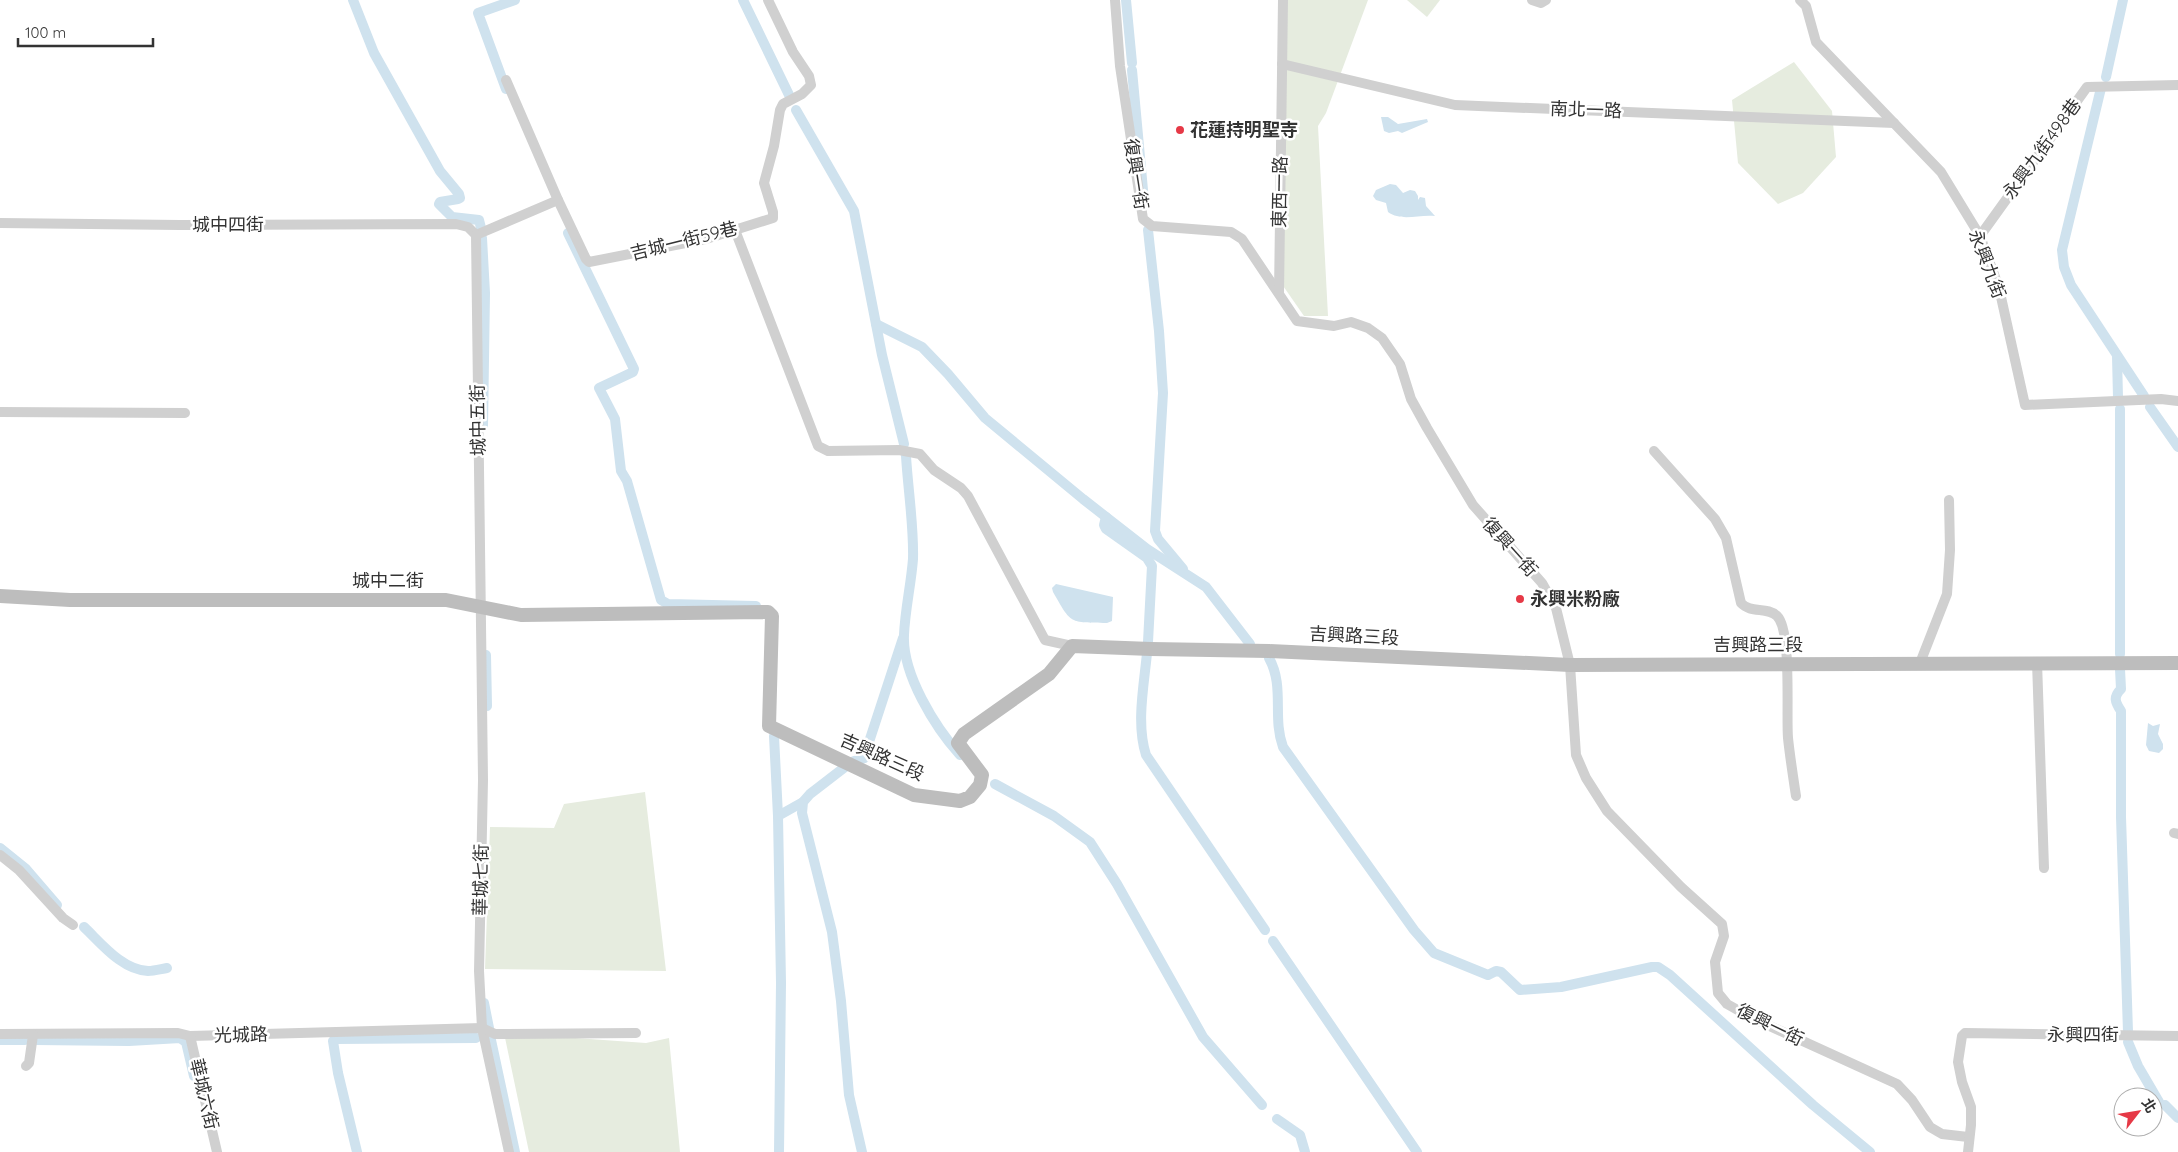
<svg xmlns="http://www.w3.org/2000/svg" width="2178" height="1152" font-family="Quicksand,'Noto Sans TC',sans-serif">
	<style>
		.green { fill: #e6ecdf }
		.water { fill: #cfe2ee }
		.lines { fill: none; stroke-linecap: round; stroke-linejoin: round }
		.canal { stroke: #cfe2ee; stroke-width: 10 }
		.street { stroke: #d0d0d0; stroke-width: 10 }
		.secondary { stroke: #bdbdbd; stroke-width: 14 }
		.poi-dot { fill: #e63946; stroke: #fff; stroke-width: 2 }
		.labels { text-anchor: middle; stroke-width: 5; stroke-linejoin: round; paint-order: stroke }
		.street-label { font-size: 18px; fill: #333; stroke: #fff }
		.poi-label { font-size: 18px; font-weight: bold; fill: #333; stroke: #fff; text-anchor: start }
	</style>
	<rect width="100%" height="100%" fill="#fff"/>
	<g class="green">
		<polygon points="1286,0 1368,0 1326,113 1318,126 1328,316 1304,316 1279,280"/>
		<polygon points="1407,0 1440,0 1427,17"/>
		<polygon points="1794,62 1832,111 1836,157 1803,193 1778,204 1738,163 1732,100"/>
		<polygon points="645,792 666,971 485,969 490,827 554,828 564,804"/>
		<polygon points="504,1033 646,1043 669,1038 680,1152 529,1152"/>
	</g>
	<g class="water">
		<polygon points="1381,117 1388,117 1398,124 1427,119 1428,122 1402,133 1398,131 1389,133 1384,131"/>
		<path d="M 1390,184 L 1396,185 L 1403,193 L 1410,190 L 1415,191 L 1418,196 L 1418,200 L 1420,197 L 1425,198 L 1426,206 L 1435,216 C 1419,214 1402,222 1388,212 L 1386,203 L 1376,200 L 1373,196 L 1376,190 Z"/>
		<path d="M 1056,584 L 1113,597 L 1112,621 L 1107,623 C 1069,622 1072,625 1053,592 L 1052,588 Z"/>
		<polygon points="2148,723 2153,726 2160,724 2158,734 2163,744 2163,749 2159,753 2149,751 2146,745"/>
	</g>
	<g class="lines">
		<g class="canal">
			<polyline points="353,0 374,53 440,171 459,194 460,198 458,199 440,202 439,204 452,217 479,220 481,228"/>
			<polyline points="743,0 791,99"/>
			<polyline points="1126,0 1132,63"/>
			<polyline points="1132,70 1144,201"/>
			<polyline points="2106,77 2123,0"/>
			<polyline points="2101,88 2062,250 2064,267 2071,285 2144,396"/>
			<polyline points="506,89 478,13 515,0"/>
			<polyline points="796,110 854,211 882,355 904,444"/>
			<polyline points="1148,230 1159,331 1163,393 1155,531 1158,539 1183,569"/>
			<polyline points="568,233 634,369 633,372 599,388 615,419 621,471 627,481 661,600 668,604 756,606"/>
			<polyline points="482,238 485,293 483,426"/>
			<polyline points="876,324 922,347 948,374 985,418 1083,499 1147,549 1206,587 1250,644"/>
			<polyline points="2117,356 2118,398"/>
			<polyline points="2150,407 2178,447"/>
			<path d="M 906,456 C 908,489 914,527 913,559 C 911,585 905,610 904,635 C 902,674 935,727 960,755"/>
			<polyline points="1106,517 1104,525 1106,529 1147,558 1152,566 1148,642"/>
			<path d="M 1147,653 C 1144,685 1136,724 1146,755 L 1265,930"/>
			<polyline points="2120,654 2120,409"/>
			<polyline points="486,655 487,706"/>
			<path d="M 1269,658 C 1285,687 1272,717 1283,747 L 1414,930 L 1434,953 L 1488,975 L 1496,971 L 1501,972 L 1520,990 L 1561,987 L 1652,967 L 1658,967 L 1670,975 L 1813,1105 L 1870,1152"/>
			<path d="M 2120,669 L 2121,689 C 2113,697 2115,702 2121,711 L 2121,817 L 2128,1032"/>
			<polyline points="774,736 778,816 781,983 779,1152"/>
			<polyline points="854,761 865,758 867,748 903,638"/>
			<polyline points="845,767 810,794 803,802 802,813 832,932 841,1001 849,1095 862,1152"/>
			<polyline points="995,784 1054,816 1090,842 1117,884 1203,1037 1262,1105"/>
			<polyline points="778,816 803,802"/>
			<polyline points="0,848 26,869 57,905"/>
			<path d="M 84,927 C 101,943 122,970 148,971 C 154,971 161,969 167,968"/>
			<polyline points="1273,941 1417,1152"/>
			<polyline points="484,1003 489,1028"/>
			<polyline points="0,1040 25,1040"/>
			<polyline points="35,1040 129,1041 180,1038 186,1042 194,1076"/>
			<polyline points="491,1040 515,1152"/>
			<polyline points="2128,1042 2138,1066 2159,1102"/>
			<polyline points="2165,1105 2178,1118"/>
			<polyline points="1277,1119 1300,1135 1305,1152"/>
			<polyline points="357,1152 338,1073 333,1041 335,1039 476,1038"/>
		</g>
		<g class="street">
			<polyline points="1115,0 1120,66 1143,219 1152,226 1231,232 1242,239 1297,321 1334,326 1351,322 1368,328 1382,338 1400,364 1411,399 1427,428 1473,505 1542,583 1556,608 1570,665 1576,755 1586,778 1607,811 1681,887 1722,924 1724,936 1715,962 1718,993 1727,1004 1752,1018 1897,1084 1912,1100 1930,1127 1942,1134 1968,1137"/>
			<polyline points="1532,0 1541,3 1546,0"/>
			<polyline points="1800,0 1806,6 1816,42 1941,172 1980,236 1999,288 2025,405 2161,399 2178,401"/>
			<polyline points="1282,64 1455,105 1894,123"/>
			<polyline points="506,80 558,200"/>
			<polyline points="0,223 180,225 456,224 468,227 476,235 558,200 586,259 589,262 706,239 773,218 773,212 764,183 774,146 780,110 783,104 802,94 811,85 809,76 793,52 768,0"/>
			<polyline points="735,230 818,446 828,451 899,450 920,454 934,470 961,488 968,496 1045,640 1072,646"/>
			<polyline points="476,235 483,780 479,971 482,1028 509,1152"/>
			<polyline points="1980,236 2087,87 2178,85"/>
			<polyline points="1279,293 1283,0"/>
			<polyline points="0,412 185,413"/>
			<path d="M 1654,451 L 1715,519 L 1726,538 L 1741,603 C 1751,614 1767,606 1777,616 C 1792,630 1786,715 1788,738 C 1790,757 1793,776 1796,796"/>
			<polyline points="2037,662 2044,868"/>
			<polyline points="1920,663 1947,594 1950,550 1949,500"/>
			<polyline points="2174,833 2178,834"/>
			<polyline points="0,855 19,870 63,918 73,925"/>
			<polyline points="0,1034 178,1033 190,1036 482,1028 495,1034 636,1033"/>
			<polyline points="190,1036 217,1152"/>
			<polyline points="26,1066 29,1063 33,1035"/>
			<polyline points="1968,1152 1971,1125 1971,1107 1962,1082 1958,1062 1962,1036 1965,1033 2178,1036"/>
		</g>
		<polyline class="secondary" points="0,596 70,600 446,600 521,615 768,612 772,616 769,726 914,795 960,801 970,797 980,785 982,775 958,743 964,734 1049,674 1072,646 1151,649 1269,651 1570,665 2178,663"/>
	</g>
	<g class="poi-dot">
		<circle cx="1180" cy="130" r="5"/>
		<circle cx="1520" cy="599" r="5"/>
	</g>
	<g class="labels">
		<g class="street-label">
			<text transform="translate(1586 110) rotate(2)" y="6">南北一路</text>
			<text transform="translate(2042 149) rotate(-54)" y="6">永興九街498巷</text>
			<text transform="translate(1136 174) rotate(81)" y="6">復興一街</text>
			<text transform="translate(1280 192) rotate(-89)" y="6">東西一路</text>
			<text x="228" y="231">城中四街</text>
			<text transform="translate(684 241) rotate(-14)" y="6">吉城一街59巷</text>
			<text transform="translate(1987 264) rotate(69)" y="6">永興九街</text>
			<text transform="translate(478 420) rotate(-91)" y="6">城中五街</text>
			<text transform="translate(1510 547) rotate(48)" y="6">復興一街</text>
			<text x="388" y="587">城中二街</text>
			<text transform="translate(1354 636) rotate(3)" y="6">吉興路三段</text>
			<text x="1758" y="651">吉興路三段</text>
			<text transform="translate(882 757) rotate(24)" y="6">吉興路三段</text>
			<text transform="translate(481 880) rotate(-89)" y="6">華城七街</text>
			<text transform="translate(1770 1025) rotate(26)" y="6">復興一街</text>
			<text transform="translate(241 1035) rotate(-1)" y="6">光城路</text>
			<text x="2083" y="1041">永興四街</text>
			<text transform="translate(204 1094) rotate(77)" y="6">華城六街</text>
		</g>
		<g class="poi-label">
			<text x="1190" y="136">花蓮持明聖寺</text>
			<text x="1530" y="605">永興米粉廠</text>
		</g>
	</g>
	<g transform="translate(2138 1112) rotate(59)"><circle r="24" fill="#ffffff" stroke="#adadad"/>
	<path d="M0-4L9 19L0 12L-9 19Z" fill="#e63946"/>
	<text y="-8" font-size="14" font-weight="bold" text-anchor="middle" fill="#333333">北</text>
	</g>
	<path d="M18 38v8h135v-8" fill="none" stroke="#333333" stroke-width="2.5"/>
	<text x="25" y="38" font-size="15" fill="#333333" stroke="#ffffff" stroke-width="4" paint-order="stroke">100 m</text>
</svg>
